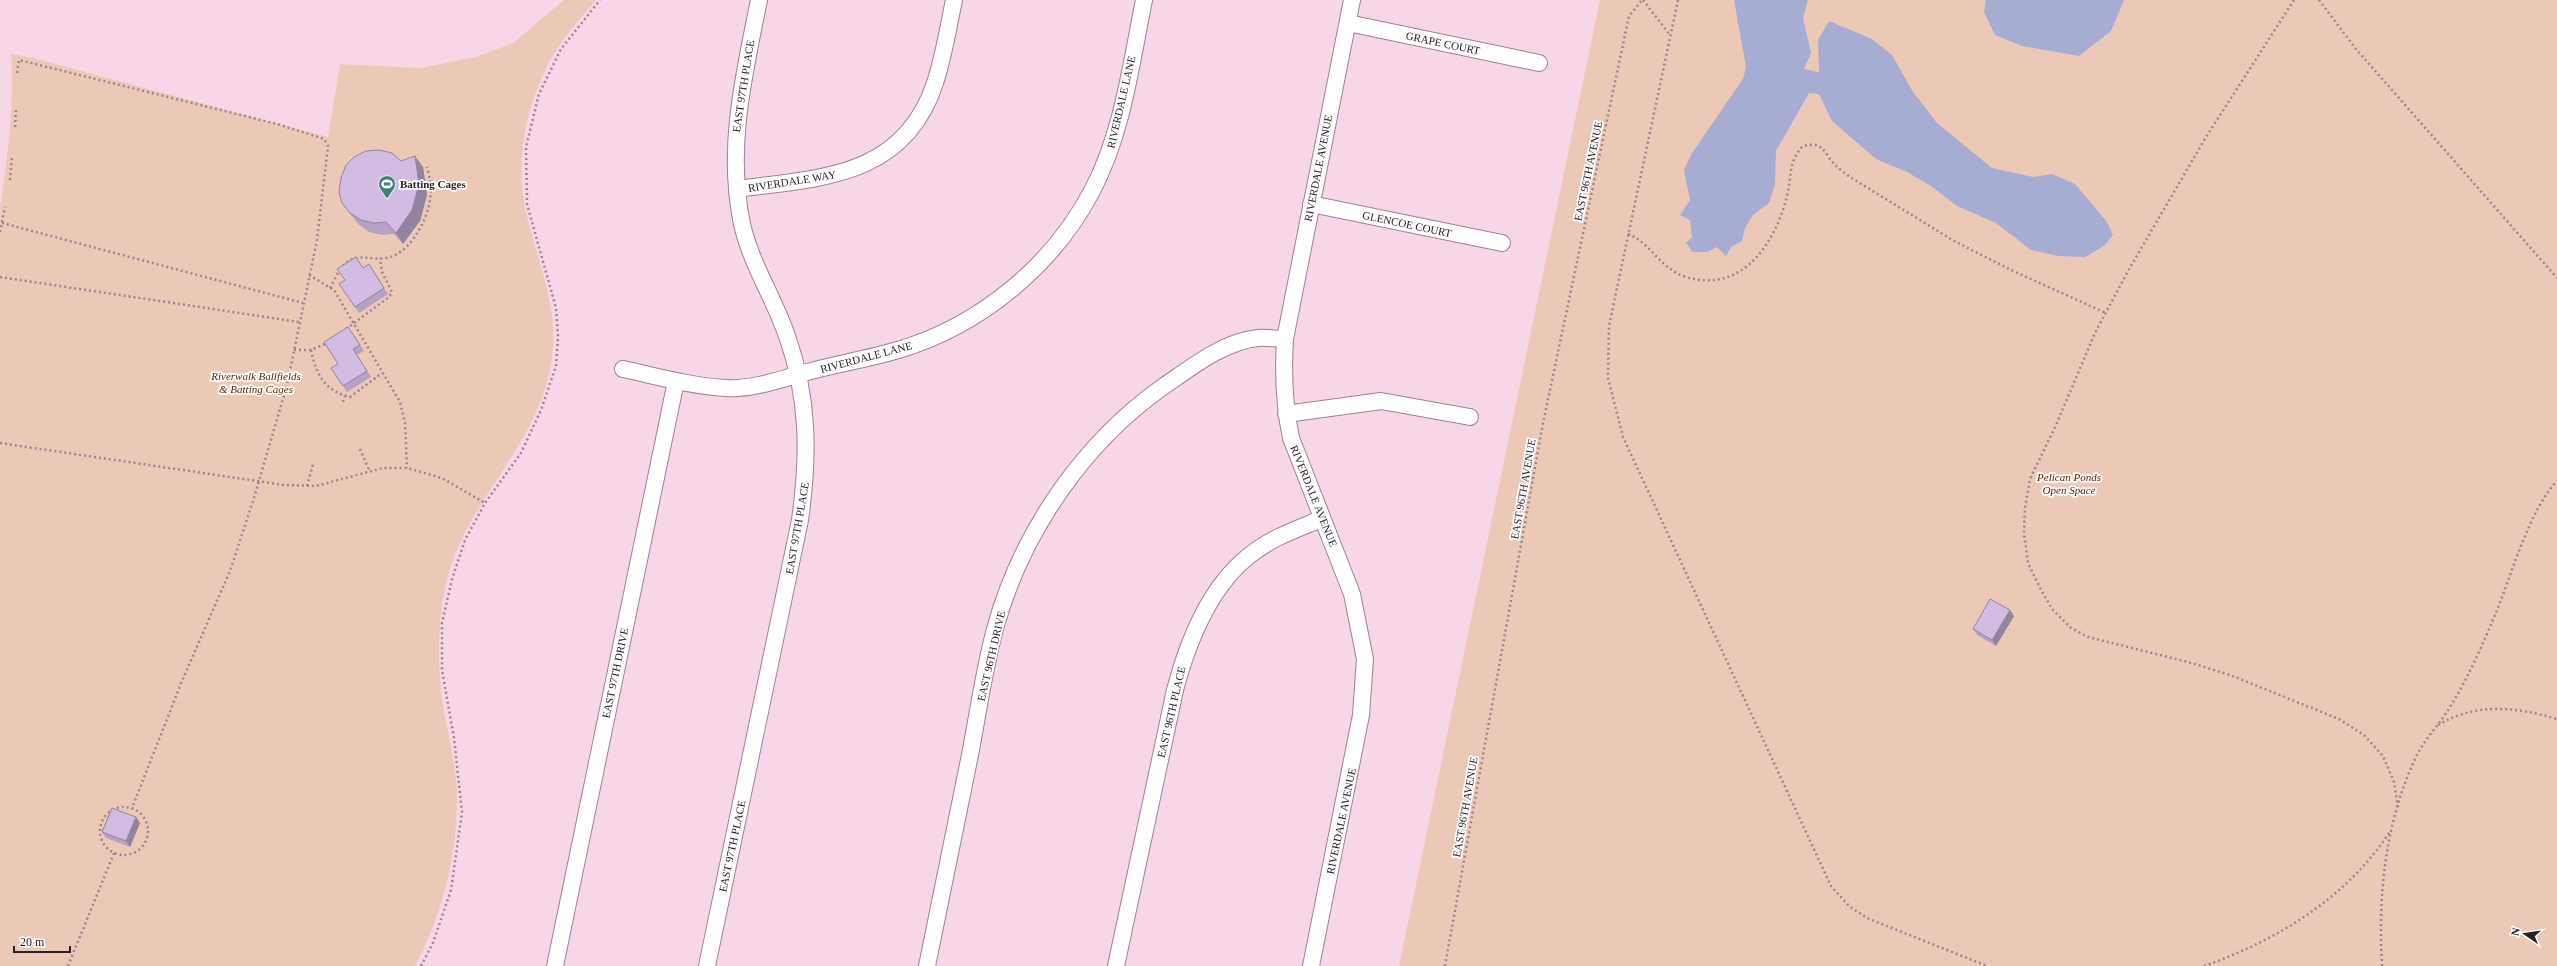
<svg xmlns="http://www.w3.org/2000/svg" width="2557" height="966" font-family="'Times New Roman',serif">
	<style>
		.green { fill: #ecc9b7 }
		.water { fill: #a7acd3 }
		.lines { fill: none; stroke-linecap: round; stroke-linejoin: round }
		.minor-casing { stroke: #9f8192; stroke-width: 18 }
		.path { stroke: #9b8390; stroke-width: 2.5; stroke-dasharray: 2 3; stroke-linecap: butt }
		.minor { stroke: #fff; stroke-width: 16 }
		.wall { fill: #b5a2c2 }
		.shaded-wall { fill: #93849e }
		.building { fill: #d2bce2; stroke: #93849e }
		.labels { text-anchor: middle; stroke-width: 3.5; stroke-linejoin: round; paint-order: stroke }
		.street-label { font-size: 11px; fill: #2c2027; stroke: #fff }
		.poi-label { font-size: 11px; font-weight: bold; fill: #2c2027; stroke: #fff; text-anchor: start }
		.park-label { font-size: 11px; font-style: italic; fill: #582502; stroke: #fff }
	</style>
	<rect width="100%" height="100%" fill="#f7d6e8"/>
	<g class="green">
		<path d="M 564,0 L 596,0 C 585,13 573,26 563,40 C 529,88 512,158 527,216 C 537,258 556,302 553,347 C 548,439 464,499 446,584 C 437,626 437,669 444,712 C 449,738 456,765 457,793 C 458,853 443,913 415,966 L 0,966 L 0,209 C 7,158 15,106 11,54 L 29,57 L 328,137 L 340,64 L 420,68 L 476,57 L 513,43 Z"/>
		<polygon points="1600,0 2557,0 2557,966 1399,966"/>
	</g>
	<g class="water">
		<polygon points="1734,0 1808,0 1803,18 1811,53 1804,69 1819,72 1818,40 1829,21 1872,39 1892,55 1913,92 1937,123 1992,168 2033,177 2052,174 2075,184 2107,222 2113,235 2104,246 2085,257 2059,256 2031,250 1996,223 1957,206 1931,186 1907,172 1876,159 1832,121 1819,94 1809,93 1776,151 1775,184 1769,203 1753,215 1745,228 1742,241 1732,246 1726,256 1717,247 1707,252 1692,252 1686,242 1692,238 1690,220 1680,215 1690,200 1684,170 1692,153 1743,79 1746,67"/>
		<polygon points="1986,0 2124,0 2111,31 2079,56 2022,46 1995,35 1984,12"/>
	</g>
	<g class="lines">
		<g class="minor-casing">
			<g id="minor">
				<polyline points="1348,23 1539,63"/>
				<path d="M 737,189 C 819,178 904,178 935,83 C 944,56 948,28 954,0"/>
				<polyline points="1311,204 1502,243"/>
				<path d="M 623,369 C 656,376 690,386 725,388 C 755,390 786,377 815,370 C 843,363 871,358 898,350 C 980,326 1054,265 1093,189 C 1123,131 1131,64 1144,0"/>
				<polyline points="1286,414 1381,401 1470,417"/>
				<polyline points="555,966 676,381"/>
				<path d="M 707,966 L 800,520 C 809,456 809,398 787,336 C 774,298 751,264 742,224 C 726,148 744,75 759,0"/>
				<path d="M 927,966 C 941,896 956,825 970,755 C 978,713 984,670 995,629 C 1021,533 1083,443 1164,386 C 1192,367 1223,342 1257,338 C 1266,337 1276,339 1285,339"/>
				<path d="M 1116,966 L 1175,690 C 1188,641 1209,587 1250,555 C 1271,538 1297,529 1321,519"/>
				<path d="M 1311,966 L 1361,715 L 1365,659 L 1352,594 L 1291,438 C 1284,405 1283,372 1285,339 L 1352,0"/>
			</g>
		</g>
		<g class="path">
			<polyline points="1643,0 1670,35"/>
			<polyline points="1678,0 1609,326 1608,378 1623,437 1831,886 1849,906 1867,918 1987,966"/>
			<polyline points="2294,0 2206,137 2128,271 2095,333 2056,425 2030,479 2025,508 2024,533 2028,563 2040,588 2052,609 2071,628 2088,637 2188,662 2230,675 2339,719 2364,735 2383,756 2394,782 2398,807"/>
			<polyline points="2319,0 2356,49 2557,278"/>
			<polyline points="17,73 19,60 277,124 324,139 328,146 317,240 287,385 254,498 230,571 182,681 132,808"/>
			<polyline points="15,127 16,108"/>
			<polyline points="10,180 12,157"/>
			<polyline points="2,223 303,303"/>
			<polyline points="0,232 5,207"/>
			<path d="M 1628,234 C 1651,243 1660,269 1686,277 C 1742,294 1775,244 1787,196 C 1792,177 1788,161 1803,146 C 1824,141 1823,152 1835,165 C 1839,169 1845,173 1850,177 L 1954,241 L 2013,271 L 2106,313"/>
			<path d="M 343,266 C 356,251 370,261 386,258 C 409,255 427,221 430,200 C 432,188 430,178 427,167"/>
			<polyline points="309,275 334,290 400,402 405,423 407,468"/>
			<polyline points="0,277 299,322"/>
			<polyline points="330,288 340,269"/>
			<polyline points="346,329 389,297 392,292 382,272 380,258"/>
			<polyline points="294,350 311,350 327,343"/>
			<path d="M 311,350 C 316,375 325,391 350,397 L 382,373"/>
			<polyline points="343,402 345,396"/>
			<polyline points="0,443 284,485 316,486 383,468 407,468 442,478 485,503"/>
			<polyline points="360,449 370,472"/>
			<polyline points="307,486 313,464"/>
			<path d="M 2438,725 C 2477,702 2516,707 2557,719"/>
			<circle cx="124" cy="831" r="24"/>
			<polyline points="68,966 114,853"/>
			<polyline points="421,966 433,943 451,890 462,812 454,738 442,670 442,623 452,579 465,540 485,503 521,453 541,410 556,366 558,337 556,308 527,204 526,147 539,94 561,49 600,0"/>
			<polyline points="1445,966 1543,423 1629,16 1642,0"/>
			<path d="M 2204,966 C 2278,940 2348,897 2391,830"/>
			<path d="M 2382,966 C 2378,895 2385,822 2416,757 C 2425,738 2440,724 2450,707 C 2468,678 2482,646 2495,615 C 2511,577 2529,510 2557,481"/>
		</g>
		<use href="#minor" class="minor"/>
	</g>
	<g class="wall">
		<polygon points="401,161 423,167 427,195 420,221 403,244 394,234 382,235 369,232 358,224 342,203"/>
		<polygon points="369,264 388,294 359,313 339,284"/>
		<polygon points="352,332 364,351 357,355 371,377 347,392 331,368 338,364"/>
		<polygon points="2014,616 1996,646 1977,635 1973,629"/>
		<polygon points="136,817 140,823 130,847 106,838 102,832"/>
	</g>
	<g class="shaded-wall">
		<polygon points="415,156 423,167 427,195 420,221 403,244 396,233"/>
		<polygon points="2010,610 2014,616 1996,646 1992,640"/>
		<polygon points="136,817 140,823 130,847 126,841"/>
	</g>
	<g class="building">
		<polygon points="379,150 392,153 401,161 415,156 419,184 412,210 396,233 386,222 374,223 361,220 350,213 342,203 339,192 341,178 346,165 354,157 366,151"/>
		<polygon points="356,257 363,268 369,264 384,288 355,307 339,284 345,280 337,269"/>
		<polygon points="348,327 360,345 353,349 367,371 343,386 331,368 338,364 324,342"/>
		<polygon points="1990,599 2010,610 1992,640 1973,629"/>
		<polygon points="112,808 136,817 126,841 102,832"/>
	</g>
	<defs>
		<g id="stadium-pin" transform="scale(0.9)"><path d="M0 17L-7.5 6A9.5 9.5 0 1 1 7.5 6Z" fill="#3c8177" stroke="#fff"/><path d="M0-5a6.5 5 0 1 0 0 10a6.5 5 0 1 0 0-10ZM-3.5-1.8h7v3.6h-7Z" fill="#fff"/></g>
	</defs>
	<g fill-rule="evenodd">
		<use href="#stadium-pin" x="387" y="184"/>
	</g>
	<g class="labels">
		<g class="street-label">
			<text transform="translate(1443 43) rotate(12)" y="4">GRAPE COURT</text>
			<text transform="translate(743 86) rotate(-81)" y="4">EAST 97TH PLACE</text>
			<text transform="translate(1121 102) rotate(-77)" y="4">RIVERDALE LANE</text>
			<text transform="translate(1318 168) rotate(-79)" y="4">RIVERDALE AVENUE</text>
			<text transform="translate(1588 171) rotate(-78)" y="4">EAST 96TH AVENUE</text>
			<text transform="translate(792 181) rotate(-9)" y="4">RIVERDALE WAY</text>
			<text transform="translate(1407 224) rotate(12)" y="4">GLENCOE COURT</text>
			<text transform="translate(866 357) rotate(-15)" y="4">RIVERDALE LANE</text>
			<text transform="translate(1523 489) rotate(-80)" y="4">EAST 96TH AVENUE</text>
			<text transform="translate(1314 496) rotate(68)" y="4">RIVERDALE AVENUE</text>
			<text transform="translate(797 528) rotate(-80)" y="4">EAST 97TH PLACE</text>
			<text transform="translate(991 656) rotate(-77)" y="4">EAST 96TH DRIVE</text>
			<text transform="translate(615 673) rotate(-78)" y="4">EAST 97TH DRIVE</text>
			<text transform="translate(1171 712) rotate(-77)" y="4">EAST 96TH PLACE</text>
			<text transform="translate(1465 807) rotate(-80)" y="4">EAST 96TH AVENUE</text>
			<text transform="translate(1341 821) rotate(-78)" y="4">RIVERDALE AVENUE</text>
			<text transform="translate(732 846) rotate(-78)" y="4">EAST 97TH PLACE</text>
		</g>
		<g class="poi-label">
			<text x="400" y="188">Batting Cages</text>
		</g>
		<g class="park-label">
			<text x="256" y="380">Riverwalk Ballfields<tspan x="256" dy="13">&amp; Batting Cages</tspan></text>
			<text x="2069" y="481">Pelican Ponds<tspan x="2069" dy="13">Open Space</tspan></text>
		</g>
	</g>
	<g transform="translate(2525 934) rotate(283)" stroke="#ffffff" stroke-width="3" paint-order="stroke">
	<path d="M0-3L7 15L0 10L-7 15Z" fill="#2c2027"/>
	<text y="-6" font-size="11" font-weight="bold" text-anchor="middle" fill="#2c2027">N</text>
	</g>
	<path d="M14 946v6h56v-6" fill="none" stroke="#2c2027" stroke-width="2"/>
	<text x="20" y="946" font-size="12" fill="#2c2027" stroke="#ffffff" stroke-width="3" paint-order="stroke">20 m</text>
</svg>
